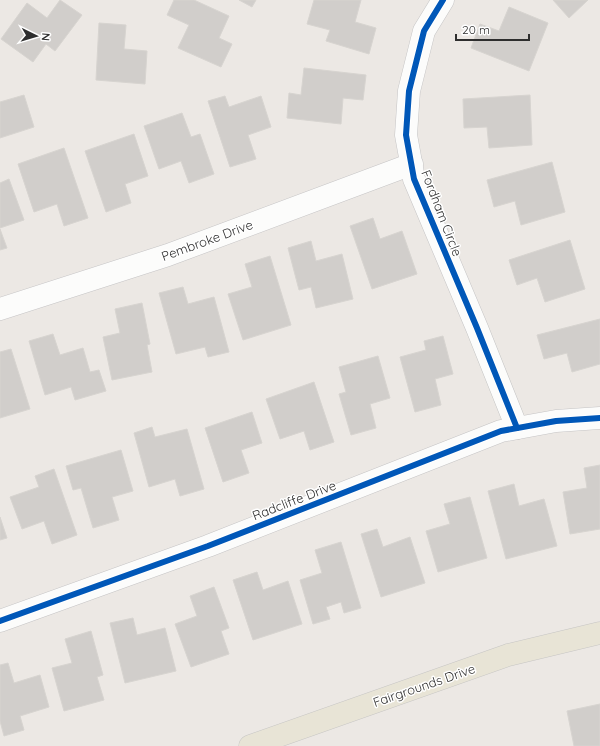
<svg xmlns="http://www.w3.org/2000/svg" width="600" height="746" font-family="Quicksand,sans-serif">
	<style>
		.building { fill: #d1cecb; stroke: #d7d4d0 }
		.lines { fill: none; stroke-linecap: round; stroke-linejoin: round }
		.minor-casing { stroke: #c5c4c5; stroke-width: 23 }
		.major-casing { stroke: #c6c5c4; stroke-width: 23 }
		.minor { stroke: #fcfcfb; stroke-width: 22 }
		.major { stroke: #e8e4d6; stroke-width: 22 }
		.cycleway-casing { stroke: #fff; stroke-width: 8 }
		.cycleway { stroke: #0057b8; stroke-width: 6 }
		.labels { text-anchor: middle; stroke-width: 3; stroke-linejoin: round; paint-order: stroke }
		.street-label { font-size: 13px; fill: #2e2e2e; stroke: #fff }
	</style>
	<rect width="100%" height="100%" fill="#ece8e4"/>
	<g class="building">
		<polygon points="60,0 82,15 55,51 46,44 33,62 1,39 27,3 47,18"/>
		<polygon points="174,0 194,0 229,16 219,38 232,44 221,67 178,48 189,25 167,15"/>
		<polygon points="239,0 256,0 252,7"/>
		<polygon points="314,0 361,0 355,22 376,28 369,54 326,41 330,30 307,24"/>
		<polygon points="553,0 588,0 569,18"/>
		<polygon points="509,7 548,23 529,71 471,48 480,24 499,31"/>
		<polygon points="99,23 126,25 124,49 147,51 145,84 96,80"/>
		<polygon points="304,68 366,75 363,100 343,98 341,124 287,118 289,93 301,95"/>
		<polygon points="24,95 34,127 0,138 0,102"/>
		<polygon points="530,95 532,145 489,148 487,127 464,128 463,99"/>
		<polygon points="225,96 229,107 261,96 271,127 248,135 256,159 230,167 208,101"/>
		<polygon points="182,113 191,137 200,134 214,174 189,183 181,161 159,169 144,126"/>
		<polygon points="134,134 148,176 125,184 131,203 106,212 85,151"/>
		<polygon points="64,148 88,218 64,226 57,204 34,212 18,164"/>
		<polygon points="552,162 565,212 521,225 515,201 494,207 487,180"/>
		<polygon points="9,179 24,220 0,228 0,183"/>
		<polygon points="373,218 380,239 402,231 417,274 372,289 350,226"/>
		<polygon points="0,229 7,248 0,250"/>
		<polygon points="570,240 585,289 545,302 537,278 517,285 509,260"/>
		<polygon points="311,241 316,261 342,254 353,299 316,308 311,287 299,290 288,248"/>
		<polygon points="270,256 291,325 243,340 228,294 252,287 245,264"/>
		<polygon points="183,287 188,304 214,297 229,352 208,357 205,347 176,354 159,293"/>
		<polygon points="142,303 150,344 147,345 152,372 112,380 103,337 120,333 115,309"/>
		<polygon points="600,319 600,364 572,372 567,353 544,359 537,335"/>
		<polygon points="53,334 60,355 83,348 90,372 99,370 106,391 75,400 71,387 45,395 29,341"/>
		<polygon points="443,336 453,374 435,379 441,405 415,412 400,357 426,350 424,341"/>
		<polygon points="11,349 30,409 0,418 0,352"/>
		<polygon points="378,356 390,398 370,404 376,428 351,435 339,394 346,392 339,367"/>
		<polygon points="314,382 334,442 310,450 304,431 280,439 266,399"/>
		<polygon points="252,412 262,443 241,450 249,473 223,482 205,428"/>
		<polygon points="152,427 155,437 187,429 204,489 180,496 175,479 149,487 134,433"/>
		<polygon points="121,450 133,491 112,497 119,520 93,528 81,488 73,490 66,466"/>
		<polygon points="600,465 600,529 570,534 563,492 587,488 584,468"/>
		<polygon points="54,469 77,535 52,544 44,521 22,529 10,497 39,487 35,476"/>
		<polygon points="514,484 519,506 544,499 557,546 506,559 488,491"/>
		<polygon points="470,497 487,558 438,572 426,531 450,524 444,504"/>
		<polygon points="0,517 7,538 0,540"/>
		<polygon points="377,529 383,547 410,537 425,583 381,597 361,534"/>
		<polygon points="341,542 361,608 344,613 341,602 326,607 330,619 313,624 300,580 322,573 315,550"/>
		<polygon points="257,572 263,590 288,581 302,624 253,640 233,580"/>
		<polygon points="214,587 229,628 221,631 229,654 191,667 175,624 197,616 190,596"/>
		<polygon points="133,618 137,635 165,628 176,671 125,683 110,623"/>
		<polygon points="91,631 103,675 97,677 104,700 64,711 52,668 72,663 65,639"/>
		<polygon points="8,663 14,683 40,675 49,707 20,716 24,730 4,736 0,721 0,665"/>
		<polygon points="600,704 600,746 574,746 567,711"/>
	</g>
	<g class="lines">
		<g class="minor-casing">
			<g id="minor">
				<polyline points="443,0 424,31 409,91 406,135 414,179 477,328 517,428"/>
				<polyline points="0,309 168,255 412,164"/>
				<polyline points="0,621 208,546 501,431 556,421 600,418"/>
			</g>
		</g>
		<g class="major-casing">
			<polyline id="major" points="250,746 508,655 600,633"/>
		</g>
		<use href="#minor" class="minor"/>
		<use href="#major" class="major"/>
		<g class="cycleway-casing">
			<g id="cycleway">
				<polyline points="443,0 424,31 409,91 406,135 414,179 477,328 517,428"/>
				<polyline points="0,621 208,546 501,431 556,421 600,418"/>
			</g>
		</g>
		<use href="#cycleway" class="cycleway"/>
	</g>
	<g class="labels">
		<g class="street-label">
			<text transform="translate(442 213) rotate(69)" y="5">Fordham Circle</text>
			<text transform="translate(207 240) rotate(-20)" y="5">Pembroke Drive</text>
			<text transform="translate(294 500) rotate(-21)" y="5">Radcliffe Drive</text>
			<text transform="translate(424 685) rotate(-19)" y="5">Fairgrounds Drive</text>
		</g>
	</g>
	<g transform="translate(36 36) rotate(95)" stroke="#ffffff" stroke-width="3" paint-order="stroke">
	<path d="M0-3L7 15L0 10L-7 15Z" fill="#2e2e2e"/>
	<text y="-6" font-size="11" font-weight="bold" text-anchor="middle" fill="#2e2e2e">N</text>
	</g>
	<path d="M456 34v6h73v-6" fill="none" stroke="#2e2e2e" stroke-width="2"/>
	<text x="462" y="34" font-size="12" fill="#2e2e2e" stroke="#ffffff" stroke-width="3" paint-order="stroke">20 m</text>
</svg>
